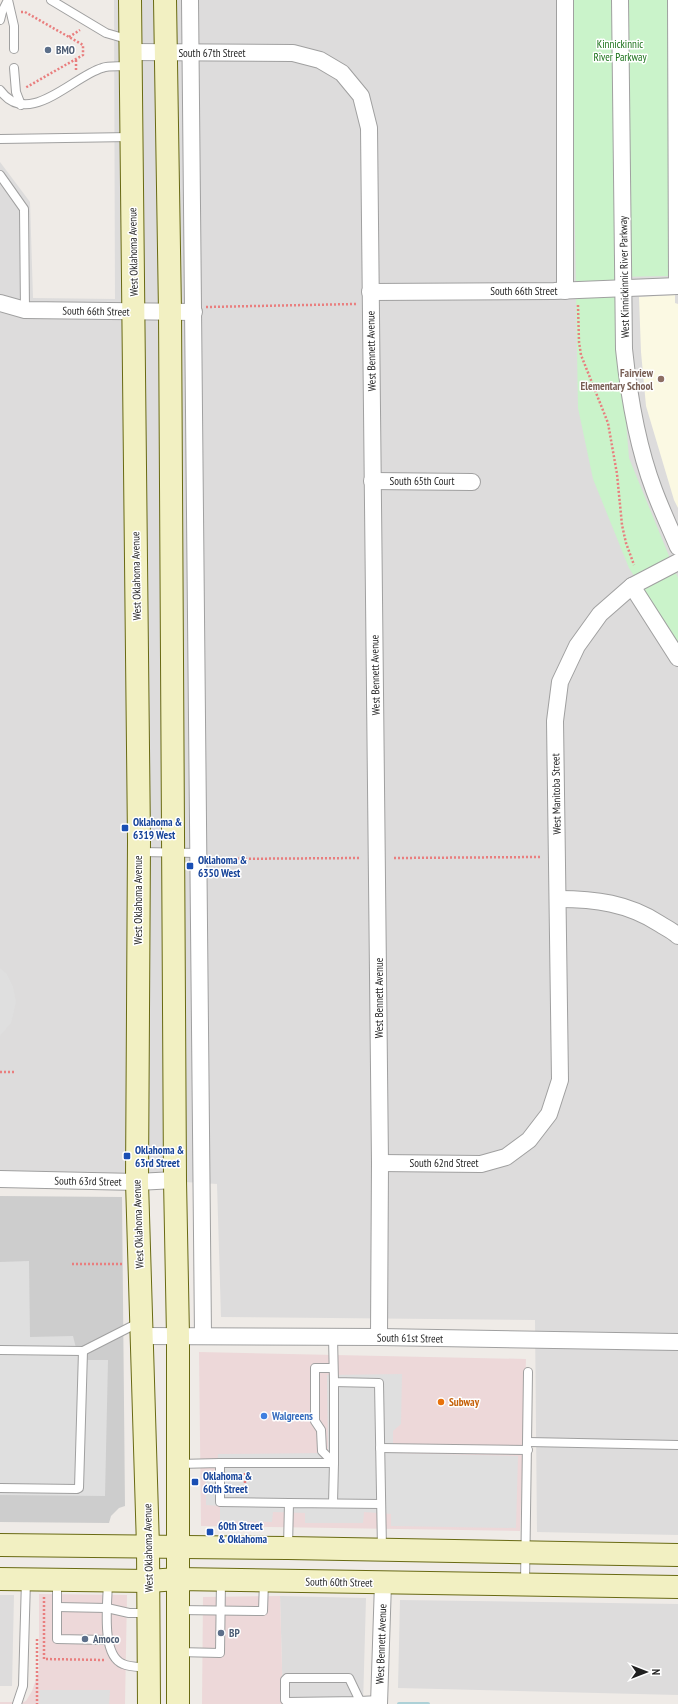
<svg xmlns="http://www.w3.org/2000/svg" width="678" height="1704" font-family="'PT Sans Narrow',sans-serif">
	<style>
		.residential { fill: #dddcdc }
		.commercial { fill: #edd8d9 }
		.education { fill: #fbf9e3 }
		.religious { fill: #cdcdcd }
		.park { fill: #caf3ca }
		.parking { fill: #dfdfdf }
		.lines { fill: none; stroke-linecap: round; stroke-linejoin: round }
		.stream { stroke: #add1d7; stroke-width: 4 }
		.lane-casing { stroke: #a0a0a0; stroke-width: 10 }
		.street-casing { stroke: #a0a0a0; stroke-width: 18 }
		.secondary-casing { stroke: #696a13; stroke-width: 24 }
		.path { stroke: #e97e7e; stroke-width: 2.5; stroke-dasharray: 2 2; stroke-linecap: butt }
		.lane { stroke: #fff; stroke-width: 8 }
		.street { stroke: #fff; stroke-width: 16 }
		.secondary { stroke: #f2f0c2; stroke-width: 22 }
		.service-dot { fill: #5c6f8a; stroke: #fff; stroke-width: 1.5 }
		.education-dot { fill: #8d6e63; stroke: #fff; stroke-width: 1.5 }
		.transit-dot { fill: #1a4fb4; stroke: #fff; stroke-width: 1.5 }
		.food-dot { fill: #e8710a; stroke: #fff; stroke-width: 1.5 }
		.shop-dot { fill: #3f7fe0; stroke: #fff; stroke-width: 1.5 }
		.labels { text-anchor: middle; stroke-width: 3; stroke-linejoin: round; paint-order: stroke }
		.park-label { font-size: 11px; fill: #1b711a; stroke: #fff }
		.service-label { font-size: 11px; font-weight: bold; fill: #4e5e75; stroke: #fff; text-anchor: start }
		.street-label { font-size: 11px; fill: #1f1f1f; stroke: #fff }
		.education-label { font-size: 11px; font-weight: bold; fill: #785e54; stroke: #fff; text-anchor: end }
		.transit-label { font-size: 11px; font-weight: bold; fill: #164399; stroke: #fff; text-anchor: start }
		.food-label { font-size: 11px; font-weight: bold; fill: #c56008; stroke: #fff; text-anchor: start }
		.shop-label { font-size: 11px; font-weight: bold; fill: #366cbe; stroke: #fff; text-anchor: start }
	</style>
	<rect width="100%" height="100%" fill="#efebe7"/>
	<g class="residential">
		<polygon points="114,0 678,0 678,1535 537,1532 535,1320 221,1317 217,1184 137,1179 0,1179 0,162 30,202 33,298 115,299"/>
		<polygon points="0,1595 14,1595 12,1686 0,1686"/>
		<polygon points="280,1596 366,1598 363,1704 283,1704"/>
		<polygon points="400,1600 678,1604 678,1695 398,1688"/>
	</g>
	<g class="commercial">
		<polygon points="199,1352 526,1359 520,1531 201,1526"/>
		<polygon points="39,1594 127,1595 125,1704 0,1704 0,1702 24,1702 26,1701 32,1691 39,1671"/>
		<polygon points="280,1596 283,1704 202,1704 203,1597"/>
	</g>
	<polygon class="education" points="675,295 675,303 678,304 678,508 674,500 646,406 641,352 639,297"/>
	<polygon class="religious" points="0,1196 122,1197 125,1506 119,1508 111,1516 109,1523 0,1522"/>
	<polygon class="park" points="571,0 669,0 670,276 614,277 629,458 678,578 678,646 629,568 593,479 578,408"/>
	<g class="parking">
		<polygon points="0,968 6,973 13,987 16,1002 11,1023 0,1036"/>
		<polygon points="29,1261 30,1337 73,1336 79,1360 108,1360 105,1496 0,1495 0,1262"/>
		<polygon points="402,1374 401,1424 393,1431 393,1453 518,1456 516,1528 391,1526 391,1514 364,1512 363,1523 305,1523 305,1513 273,1512 272,1522 220,1521 220,1506 206,1505 206,1477 217,1477 218,1454 328,1453 327,1375"/>
		<polygon points="40,1690 110,1690 109,1704 0,1704 39,1704"/>
	</g>
	<g class="lines">
		<polyline class="stream" points="399,1704 428,1704"/>
		<g class="lane-casing">
			<g id="lane">
				<polyline points="8,0 14,26 14,49"/>
				<polyline points="51,0 106,33 130,40"/>
				<polyline points="0,20 2,12 8,0"/>
				<polyline points="14,68 16,92 21,105"/>
				<path d="M 0,90 C 28,129 72,77 102,68 C 110,65 122,67 130,66"/>
				<polyline points="0,139 131,137"/>
				<polyline points="0,175 24,209 25,310"/>
				<polyline points="141,852 198,853"/>
				<polyline points="333,1337 334,1382 379,1383 382,1549"/>
				<polyline points="0,1350 83,1351 140,1322"/>
				<polyline points="333,1368 315,1368 315,1421 321,1430 322,1451 334,1463 333,1503"/>
				<polyline points="528,1442 678,1445"/>
				<polyline points="380,1448 528,1450"/>
				<polyline points="220,1463 334,1463 334,1382"/>
				<polyline points="179,1464 220,1463 220,1502 289,1503"/>
				<polyline points="0,1488 77,1489 79,1488 83,1351"/>
				<polyline points="288,1547 289,1503 381,1504"/>
				<polyline points="57,1580 57,1639 107,1640"/>
				<path d="M 108,1580 C 108,1601 100,1655 123,1664 C 130,1667 140,1667 148,1668"/>
				<polyline points="525,1584 528,1372"/>
				<polyline points="57,1607 107,1608 129,1613 148,1613"/>
				<polyline points="179,1610 263,1611 264,1581"/>
				<polyline points="178,1652 220,1653 221,1581"/>
				<polyline points="360,1701 287,1702 285,1700 285,1680 287,1678 349,1678 360,1701 379,1700"/>
				<polyline points="17,1704 23,1686 26,1580"/>
			</g>
		</g>
		<g class="street-casing">
			<g id="street">
				<polyline points="190,0 203,1336"/>
				<path d="M 620,0 L 624,349 C 629,397 637,445 654,490 C 661,509 670,528 678,547"/>
				<polyline points="676,0 677,286"/>
				<polyline points="130,52 293,53 320,60 342,73 361,96 369,128 380,1163 379,1337"/>
				<polyline points="565,291 565,0"/>
				<polyline points="370,292 554,291 678,286"/>
				<polyline points="0,303 25,310 194,312"/>
				<polyline points="372,481 472,482"/>
				<polyline points="632,586 678,658"/>
				<path d="M 558,899 C 595,899 628,903 660,924 C 666,928 673,931 678,936"/>
				<polyline points="380,1163 481,1164 506,1157 529,1140 549,1114 560,1080 555,721 560,682 577,646 600,614 632,586 678,562"/>
				<polyline points="0,1179 137,1182 175,1180"/>
				<polyline points="141,1336 379,1337 678,1342"/>
				<polyline points="379,1704 383,1583"/>
			</g>
		</g>
		<g class="secondary-casing">
			<g id="secondary">
				<polyline points="130,0 139,841 137,1182 148,1547 149,1704"/>
				<polyline points="165,0 170,312 175,1180 178,1336 178,1704"/>
				<polyline points="0,1545 288,1548 678,1555"/>
				<polyline points="0,1579 149,1581 178,1579 678,1587"/>
			</g>
		</g>
		<g class="path">
			<polyline points="21,12 25,12 83,45 83,55 25,88"/>
			<polyline points="69,37 80,30"/>
			<polyline points="76,60 76,71"/>
			<polyline points="578,305 579,342 581,355 608,423 617,474 622,525 626,543 634,565"/>
			<polyline points="206,307 356,304"/>
			<polyline points="394,858 540,857"/>
			<polyline points="213,859 361,858"/>
			<polyline points="0,1072 16,1072"/>
			<polyline points="72,1264 123,1264"/>
			<polyline points="245,1473 245,1492"/>
			<polyline points="44,1597 44,1659 105,1660"/>
			<polyline points="37,1639 37,1704"/>
		</g>
		<use href="#lane" class="lane"/>
		<use href="#street" class="street"/>
		<use href="#secondary" class="secondary"/>
	</g>
	<g class="service-dot">
		<circle cx="48" cy="50" r="4"/>
		<circle cx="221" cy="1633" r="4"/>
		<circle cx="85" cy="1639" r="4"/>
	</g>
	<circle class="education-dot" cx="661" cy="379" r="4"/>
	<g class="transit-dot">
		<rect x="121" y="824" width="8" height="8" rx="2"/>
		<rect x="186" y="862" width="8" height="8" rx="2"/>
		<rect x="123" y="1152" width="8" height="8" rx="2"/>
		<rect x="191" y="1478" width="8" height="8" rx="2"/>
		<rect x="206" y="1528" width="8" height="8" rx="2"/>
	</g>
	<circle class="food-dot" cx="441" cy="1402" r="4"/>
	<circle class="shop-dot" cx="264" cy="1416" r="4"/>
	<g class="labels">
		<g class="park-label">
			<text x="620" y="48">Kinnickinnic<tspan x="620" dy="13">River Parkway</tspan></text>
		</g>
		<g class="service-label">
			<text x="56" y="54">BMO</text>
			<text x="229" y="1637">BP</text>
			<text x="93" y="1643">Amoco</text>
		</g>
		<g class="street-label">
			<text x="212" y="57">South 67th Street</text>
			<text transform="translate(133 252) rotate(-91)" y="4">West Oklahoma Avenue</text>
			<text transform="translate(624 277) rotate(-91)" y="4">West Kinnickinnic River Parkway</text>
			<text x="524" y="295">South 66th Street</text>
			<text transform="translate(96 311) rotate(1)" y="4">South 66th Street</text>
			<text transform="translate(371 351) rotate(-91)" y="4">West Bennett Avenue</text>
			<text x="422" y="485">South 65th Court</text>
			<text transform="translate(136 576) rotate(-91)" y="4">West Oklahoma Avenue</text>
			<text transform="translate(375 675) rotate(-91)" y="4">West Bennett Avenue</text>
			<text transform="translate(556 794) rotate(-91)" y="4">West Manitoba Street</text>
			<text transform="translate(138 900) rotate(-90)" y="4">West Oklahoma Avenue</text>
			<text transform="translate(379 998) rotate(-90)" y="4">West Bennett Avenue</text>
			<text x="444" y="1167">South 62nd Street</text>
			<text transform="translate(88 1181) rotate(1)" y="4">South 63rd Street</text>
			<text transform="translate(138 1224) rotate(-92)" y="4">West Oklahoma Avenue</text>
			<text transform="translate(410 1338) rotate(1)" y="4">South 61st Street</text>
			<text transform="translate(148 1548) rotate(-91)" y="4">West Oklahoma Avenue</text>
			<text transform="translate(339 1582) rotate(1)" y="4">South 60th Street</text>
			<text transform="translate(381 1644) rotate(-88)" y="4">West Bennett Avenue</text>
		</g>
		<g class="education-label">
			<text x="653" y="377">Fairview<tspan x="653" dy="13">Elementary School</tspan></text>
		</g>
		<g class="transit-label">
			<text x="133" y="826">Oklahoma &amp;<tspan x="133" dy="13">6319 West</tspan></text>
			<text x="198" y="864">Oklahoma &amp;<tspan x="198" dy="13">6350 West</tspan></text>
			<text x="135" y="1154">Oklahoma &amp;<tspan x="135" dy="13">63rd Street</tspan></text>
			<text x="203" y="1480">Oklahoma &amp;<tspan x="203" dy="13">60th Street</tspan></text>
			<text x="218" y="1530">60th Street<tspan x="218" dy="13">&amp; Oklahoma</tspan></text>
		</g>
		<g class="food-label">
			<text x="449" y="1406">Subway</text>
		</g>
		<g class="shop-label">
			<text x="272" y="1420">Walgreens</text>
		</g>
	</g>
	<g transform="translate(646 1672) rotate(90)" stroke="#ffffff" stroke-width="3" paint-order="stroke">
	<path d="M0-3L7 15L0 10L-7 15Z" fill="#1f1f1f"/>
	<text y="-6" font-size="11" font-weight="bold" text-anchor="middle" fill="#1f1f1f">N</text>
	</g>
</svg>
